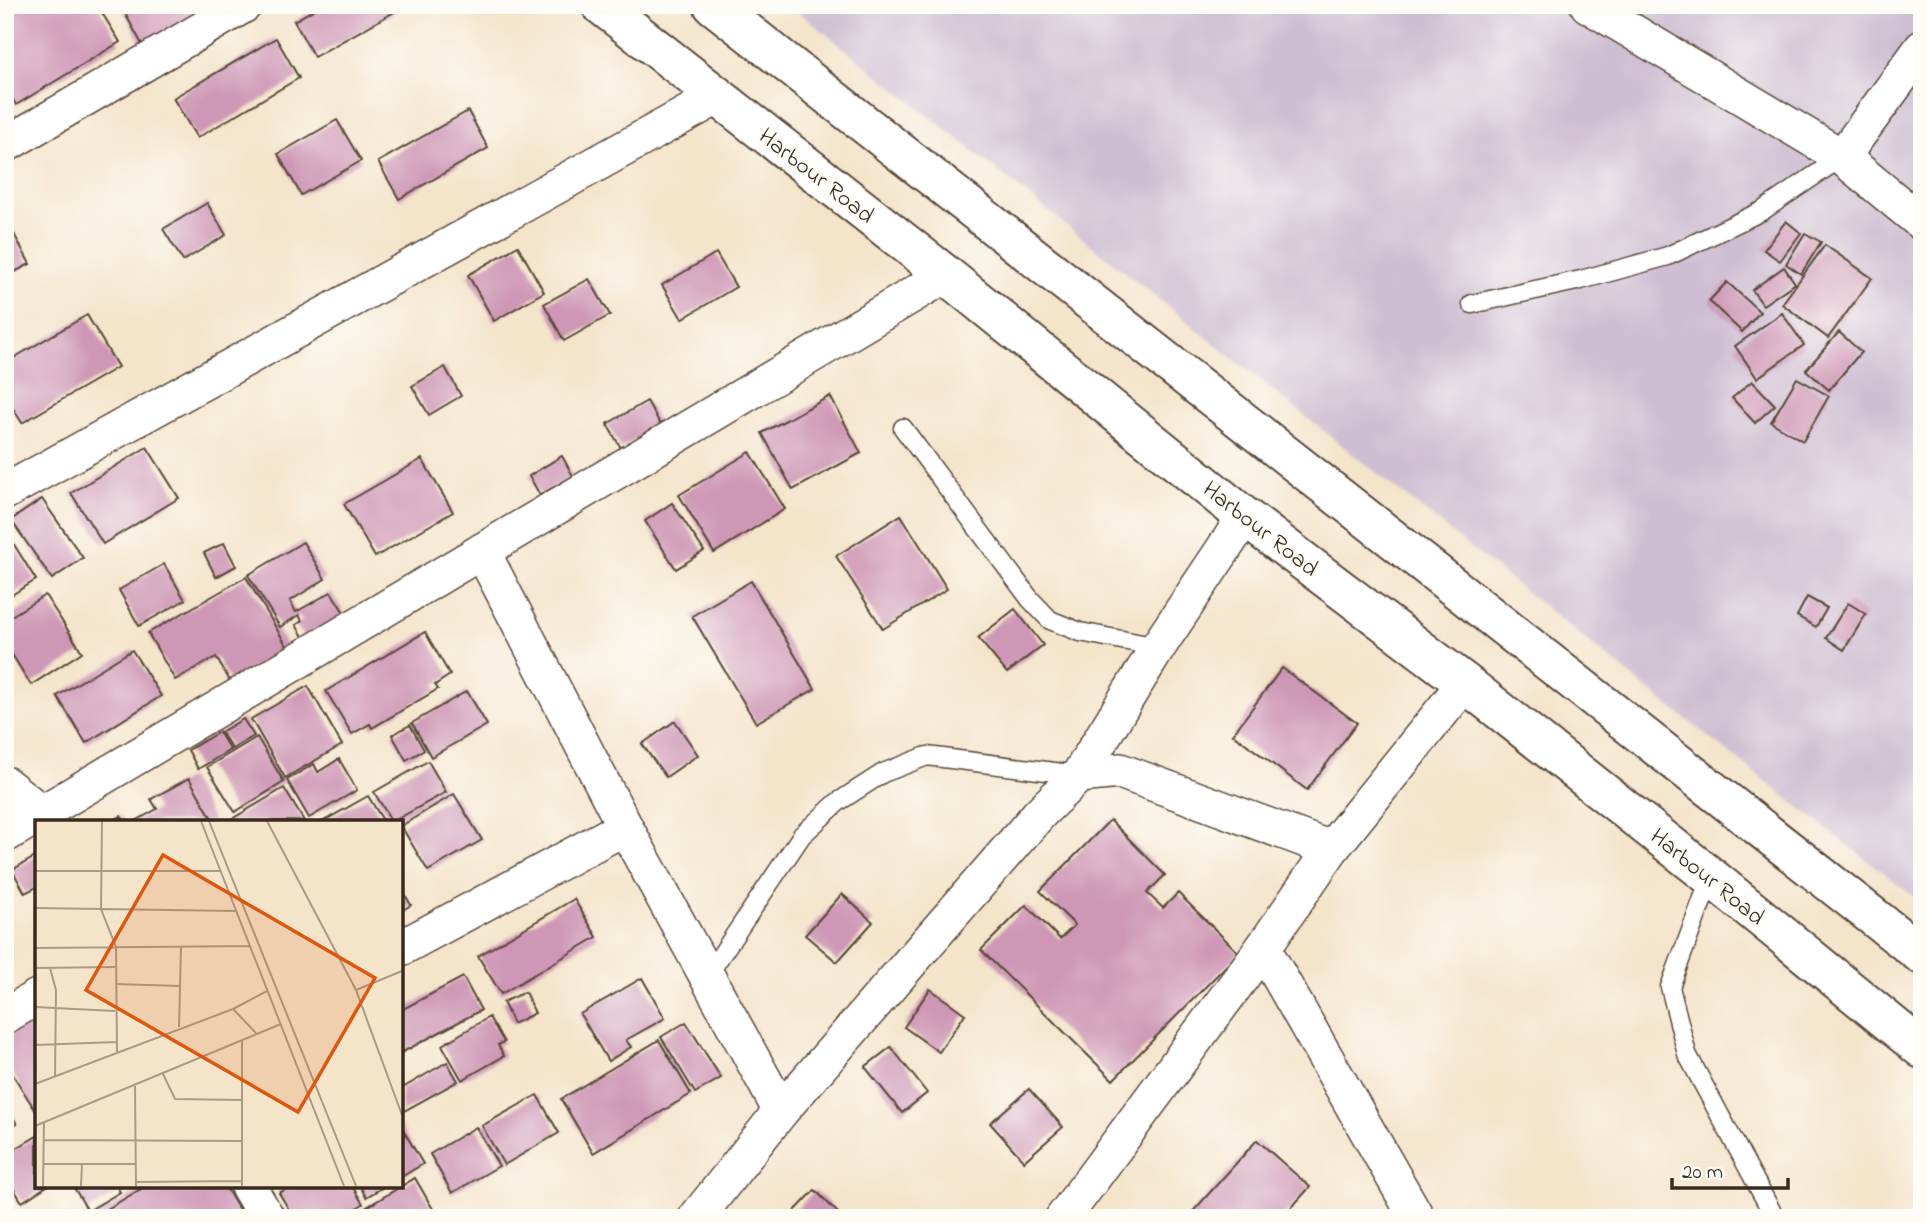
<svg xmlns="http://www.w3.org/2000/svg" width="1927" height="1223" font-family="'Indie Flower',sans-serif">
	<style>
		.industrial { fill: #cebed1 }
		.building { fill: #ce97b5 }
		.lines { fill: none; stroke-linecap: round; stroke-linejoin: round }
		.service-casing { stroke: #574638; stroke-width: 21 }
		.minor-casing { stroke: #574638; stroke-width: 38 }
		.trunk-casing { stroke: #574638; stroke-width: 42 }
		.service { stroke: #fff; stroke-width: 18 }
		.minor { stroke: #fff; stroke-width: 35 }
		.trunk { stroke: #fff; stroke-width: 38 }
		.labels { text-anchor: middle; stroke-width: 5; stroke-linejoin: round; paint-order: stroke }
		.street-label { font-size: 24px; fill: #3b2a1e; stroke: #fdfcf7 }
		.inset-road { fill: none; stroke: #aa9a85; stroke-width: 2 }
		.view { fill: #df570d; fill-opacity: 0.15; stroke: #df570d; stroke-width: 3.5 }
		.inset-edge { fill: none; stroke: #3b2a1e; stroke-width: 3.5 }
	</style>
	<rect width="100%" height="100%" fill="#fdfcf7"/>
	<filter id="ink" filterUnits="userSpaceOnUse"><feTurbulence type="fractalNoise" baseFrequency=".0143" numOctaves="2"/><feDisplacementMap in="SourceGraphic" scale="14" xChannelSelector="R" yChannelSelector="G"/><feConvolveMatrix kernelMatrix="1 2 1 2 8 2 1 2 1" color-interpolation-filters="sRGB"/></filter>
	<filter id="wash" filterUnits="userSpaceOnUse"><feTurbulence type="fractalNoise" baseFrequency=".00686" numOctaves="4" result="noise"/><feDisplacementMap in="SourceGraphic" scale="28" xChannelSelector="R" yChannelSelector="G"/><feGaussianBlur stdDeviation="1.57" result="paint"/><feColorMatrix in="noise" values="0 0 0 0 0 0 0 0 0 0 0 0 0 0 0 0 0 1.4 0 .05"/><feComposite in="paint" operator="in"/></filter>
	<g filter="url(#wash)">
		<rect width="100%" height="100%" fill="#f4e4ca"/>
		<polygon class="industrial" points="790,5 1922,5 1922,903 1646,688"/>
		<g id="blocks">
			<g class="building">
				<polygon points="21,5 97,5 120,42 16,105 5,87 5,15"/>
				<polygon points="127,5 196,5 202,15 144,48 122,8"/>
				<polygon points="322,5 402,5 403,7 314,57 294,21"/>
				<polygon points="276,38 299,78 197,138 173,98"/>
				<polygon points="468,111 488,148 399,199 378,162"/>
				<polygon points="337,120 361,161 301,195 278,154"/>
				<polygon points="207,203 226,235 183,261 163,229"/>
				<polygon points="5,217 30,264 5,277"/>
				<polygon points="1786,221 1801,233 1780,261 1764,250"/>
				<polygon points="1805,233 1821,242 1801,274 1786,264"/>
				<polygon points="1825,245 1872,278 1828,338 1782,304"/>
				<polygon points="518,246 544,292 494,321 468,275"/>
				<polygon points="716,253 736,287 682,319 662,285"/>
				<polygon points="1784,267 1795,283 1763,305 1752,290"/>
				<polygon points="589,279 610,315 564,341 544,304"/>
				<polygon points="1727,282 1760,312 1742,332 1709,301"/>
				<polygon points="1782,313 1804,345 1757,378 1735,346"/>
				<polygon points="87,315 118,367 22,423 5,395 5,363"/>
				<polygon points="1839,332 1861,352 1829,390 1806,370"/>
				<polygon points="445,367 461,396 429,415 412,386"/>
				<polygon points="1797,378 1829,396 1803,441 1771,422"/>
				<polygon points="1752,381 1775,405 1755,423 1732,398"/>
				<polygon points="830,396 861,453 793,490 762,433"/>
				<polygon points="647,401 661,425 621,448 607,424"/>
				<polygon points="147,447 179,498 103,544 71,493"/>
				<polygon points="750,452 785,509 714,553 679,495"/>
				<polygon points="562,456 573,476 540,495 529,476"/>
				<polygon points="422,459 453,512 375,557 344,504"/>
				<polygon points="42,499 83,558 52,579 11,520"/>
				<polygon points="672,503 704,551 676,569 645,521"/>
				<polygon points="901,515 947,589 883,629 836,556"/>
				<polygon points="5,530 36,580 5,599"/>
				<polygon points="303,542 325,579 290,601 296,612 331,592 345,614 304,638 296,625 302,621 299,615 280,627 248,575"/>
				<polygon points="224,543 236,566 216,577 204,553"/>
				<polygon points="164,564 185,600 139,626 119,590"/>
				<polygon points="246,577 288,648 230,681 216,657 175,680 148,633"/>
				<polygon points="751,581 815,689 756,723 692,616"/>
				<polygon points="45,595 82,652 31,685 5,643 5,620"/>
				<polygon points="1807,597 1827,608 1816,627 1797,616"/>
				<polygon points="1848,603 1866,614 1844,650 1826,638"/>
				<polygon points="1015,609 1043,645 1007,673 978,638"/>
				<polygon points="425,632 450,675 435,685 438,689 372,728 370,724 352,734 326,691"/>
				<polygon points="132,650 161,696 86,743 57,696"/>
				<polygon points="1282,668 1357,723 1307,790 1233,734"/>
				<polygon points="308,686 342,745 285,778 251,719"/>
				<polygon points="467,691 487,725 431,757 412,723"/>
				<polygon points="243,719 254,736 232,749 221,732"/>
				<polygon points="675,721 698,755 666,777 642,744"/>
				<polygon points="410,725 424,750 406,760 392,735"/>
				<polygon points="219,732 230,750 198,769 188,750"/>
				<polygon points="257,737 284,782 235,812 207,767"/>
				<polygon points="339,759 357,790 309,818 287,780 314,764 318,772"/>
				<polygon points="428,761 446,792 392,822 374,792"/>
				<polygon points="189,778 214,822 134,822 157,809 151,799"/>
				<polygon points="284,788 304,821 227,822"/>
				<polygon points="454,794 482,840 428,871 401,826"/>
				<polygon points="368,796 384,822 322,822"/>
				<polygon points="121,816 125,822 110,822"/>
				<polygon points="1110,820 1165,875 1147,893 1163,908 1178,893 1239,953 1113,1080 981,950 1026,905 1060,939 1075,925 1040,891"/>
				<polygon points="37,856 37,887 25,893 12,870"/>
				<polygon points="401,888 411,905 401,911"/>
				<polygon points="842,894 873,922 837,962 805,935"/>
				<polygon points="574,899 597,937 501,994 478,956"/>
				<polygon points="463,977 481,1010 401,1053 401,1010"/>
				<polygon points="642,978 665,1018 626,1040 631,1047 608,1061 580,1014"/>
				<polygon points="930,989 965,1014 939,1052 904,1027"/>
				<polygon points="525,992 535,1013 513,1024 503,1002"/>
				<polygon points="37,1017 37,1113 5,1062 5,1037"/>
				<polygon points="489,1017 504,1042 498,1045 504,1056 462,1080 442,1045"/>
				<polygon points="686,1022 721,1078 695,1093 661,1037"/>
				<polygon points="659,1040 691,1094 593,1153 561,1099"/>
				<polygon points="891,1047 927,1093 902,1113 865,1067"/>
				<polygon points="447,1062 458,1081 402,1112 401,1089"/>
				<polygon points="1029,1089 1063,1127 1024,1161 990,1123"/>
				<polygon points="537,1095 559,1133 504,1165 482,1126"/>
				<polygon points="5,1104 17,1124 5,1130"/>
				<polygon points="401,1126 423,1164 401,1177"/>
				<polygon points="476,1127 499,1166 452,1193 430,1154"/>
				<polygon points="37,1136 37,1186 47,1186 22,1202 5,1175 5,1155"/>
				<polygon points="1257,1140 1310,1187 1282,1218 1187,1218"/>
				<polygon points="415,1178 437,1216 349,1218"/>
				<polygon points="73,1186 117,1186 120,1192 88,1211"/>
				<polygon points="146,1186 225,1186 244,1218 92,1218"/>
				<polygon points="292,1186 352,1186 363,1204 339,1218 294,1218 279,1193"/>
				<polygon points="360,1186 385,1186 366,1197"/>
				<polygon points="815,1190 839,1214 835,1218 788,1218"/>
				<polygon points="27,1209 32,1218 12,1218"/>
			</g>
		</g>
	</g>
	<g filter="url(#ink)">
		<use href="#blocks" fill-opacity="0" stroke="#574638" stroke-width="2"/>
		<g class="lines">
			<g class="service-casing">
				<g id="service">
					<polyline points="1472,304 1581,280 1668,256 1762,211 1842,157"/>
					<polyline points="903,428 1030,599 1050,620 1080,632 1158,647"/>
					<polyline points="1711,877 1670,987 1687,1054 1775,1218"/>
					<polyline points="707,976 802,835 838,802 883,773 927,756 1078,775"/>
				</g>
			</g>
			<g class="minor-casing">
				<g id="minor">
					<polyline points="1588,5 1842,157 1922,223"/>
					<polyline points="5,145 244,5"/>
					<polyline points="1842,157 1922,48"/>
					<polyline points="5,492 717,97"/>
					<polyline points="482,551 625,827 781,1111"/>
					<polyline points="1079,775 1158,647 1245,517"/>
					<polyline points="5,784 42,813 46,822"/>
					<polyline points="5,835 946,275"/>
					<polyline points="401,948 625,827"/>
					<polyline points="1263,948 1417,1218"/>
					<polyline points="5,1016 37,997"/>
					<polyline points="248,1186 267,1218"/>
					<polyline points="696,1218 781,1111 1040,813 1079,775 1120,771 1331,849"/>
					<polyline points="1063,1218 1263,948 1331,849 1465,683"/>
				</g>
			</g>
			<g class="trunk-casing">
				<g id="trunk">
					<polyline points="601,5 946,275 1245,517 1465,683 1711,877 1922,1049"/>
					<polyline points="713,5 1922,955"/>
				</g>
			</g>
			<use href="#service" class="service"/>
			<use href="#minor" class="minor"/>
			<use href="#trunk" class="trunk"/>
		</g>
	</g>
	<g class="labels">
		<g class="street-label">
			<text transform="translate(817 175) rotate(38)" y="8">Harbour Road</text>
			<text transform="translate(1261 528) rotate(38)" y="8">Harbour Road</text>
			<text transform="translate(1708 876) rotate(39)" y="8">Harbour Road</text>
		</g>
	</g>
	<g transform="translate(35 820)">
		<rect width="368" height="368" fill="#f4e4ca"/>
		<path class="inset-road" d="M 67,1 L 66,89 L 81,127 L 82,232M 166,1 L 309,366M 174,1 L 321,366M 232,1 L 321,170 L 367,295M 0,51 L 185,51M 0,88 L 201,91M 0,128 L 215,126M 0,148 L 80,147M 15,148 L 21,170 L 20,257M 80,164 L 145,166M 321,170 L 367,151M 0,187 L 80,191M 198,189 L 232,171M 144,207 L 146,127M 0,225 L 81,222M 128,254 L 140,279 L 207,280M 0,264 L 198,189 L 221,213M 100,266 L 101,366M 0,306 L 246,204M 9,320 L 207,321M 8,344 L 100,344M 100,362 L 207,361M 8,366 L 9,302M 46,366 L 47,344M 207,366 L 207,220"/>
		<path class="view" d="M 128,35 L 340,158 L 263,292 L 51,170 Z"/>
		<rect width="368" height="368" class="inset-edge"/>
	</g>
	<rect width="1927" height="1223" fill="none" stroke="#fdfcf7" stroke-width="28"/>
	<path d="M1672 1178v10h116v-10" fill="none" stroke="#3b2a1e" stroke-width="3.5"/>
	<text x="1682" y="1178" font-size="21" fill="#3b2a1e" stroke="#fdfcf7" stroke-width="5" paint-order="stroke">20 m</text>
</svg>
